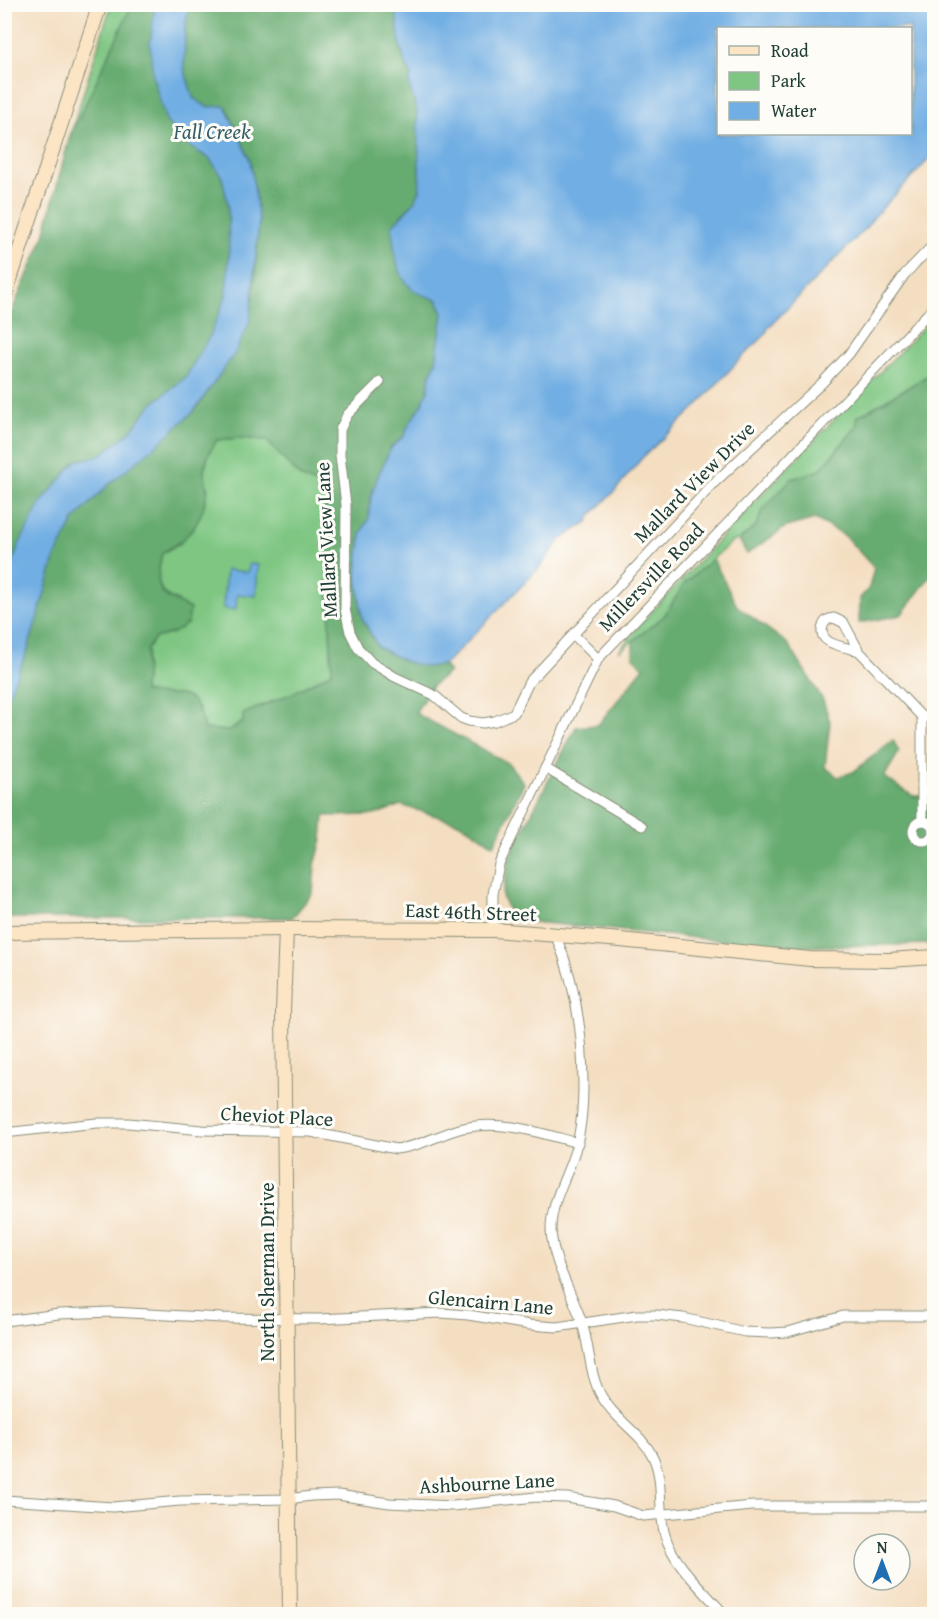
<svg xmlns="http://www.w3.org/2000/svg" width="939" height="1619" font-family="'Gentium Book Plus',serif">
	<style>
		.green { fill: #7ec682; stroke: #4e825b; stroke-width: 1.5 }
		.forest { fill: #66ab70; stroke: #427452; stroke-width: 1.5; fill-rule: evenodd }
		.water { fill: #71aee3; stroke: #48768c; stroke-width: 1.5; fill-rule: evenodd }
		.lines { fill: none; stroke-linecap: round; stroke-linejoin: round }
		.minor-casing { stroke: #8a8e7a; stroke-width: 11 }
		.secondary-casing { stroke: #8a8e7a; stroke-width: 16 }
		.minor { stroke: #fff; stroke-width: 9 }
		.secondary { stroke: #fce5c4; stroke-width: 14 }
		.labels { text-anchor: middle; stroke-width: 6; stroke-linejoin: round; paint-order: stroke }
		.street-label { font-size: 20px; fill: #1f3d34; stroke: #fdfcf7 }
		.water-label { font-size: 21px; font-style: italic; fill: #385f69; stroke: #fdfcf7 }
	</style>
	<rect width="100%" height="100%" fill="#fdfcf7"/>
	<filter id="ink" filterUnits="userSpaceOnUse"><feTurbulence type="fractalNoise" baseFrequency=".0167" numOctaves="2"/><feDisplacementMap in="SourceGraphic" scale="12" xChannelSelector="R" yChannelSelector="G"/><feConvolveMatrix kernelMatrix="1 2 1 2 8 2 1 2 1" color-interpolation-filters="sRGB"/></filter>
	<filter id="wash" filterUnits="userSpaceOnUse"><feTurbulence type="fractalNoise" baseFrequency=".008" numOctaves="4" result="noise"/><feDisplacementMap in="SourceGraphic" scale="24" xChannelSelector="R" yChannelSelector="G"/><feGaussianBlur stdDeviation="1.35" result="paint"/><feColorMatrix in="noise" values="0 0 0 0 0 0 0 0 0 0 0 0 0 0 0 0 0 1.4 0 .05"/><feComposite in="paint" operator="in"/></filter>
	<g filter="url(#wash)">
		<rect width="100%" height="100%" fill="#f4dec1"/>
		<g class="green">
			<polygon points="111,5 132,5 69,139"/>
			<polygon points="934,316 934,372 857,417 857,426 820,470 791,480 763,510 756,526 739,540 733,541 685,583 664,616 618,652 643,621 747,510"/>
			<path d="M 240,438 L 266,440 L 300,477 L 324,488 L 332,672 L 293,693 L 258,707 L 243,722 L 229,731 L 204,729 L 199,709 L 180,695 L 154,695 L 144,692 L 147,649 L 155,638 L 173,633 L 178,601 C 153,593 157,575 162,553 L 181,543 L 208,491 L 204,471 L 210,450 L 216,440 Z"/>
		</g>
		<g class="forest">
			<polygon points="132,5 155,5 154,12 162,105 166,121 187,145 210,159 222,177 228,205 229,256 226,296 211,334 186,377 152,404 129,433 99,456 76,461 18,547 5,585 5,327 43,239 69,139"/>
			<path d="M 189,5 L 397,5 L 396,8 C 398,30 399,55 411,74 L 409,85 L 417,111 L 420,190 L 414,202 L 400,217 L 443,313 L 436,362 L 430,375 L 428,391 L 420,408 L 409,424 L 404,436 L 390,448 L 371,497 L 369,518 L 361,534 L 357,575 L 362,618 L 378,647 L 404,661 L 425,666 L 443,665 L 449,672 L 432,686 L 415,713 L 508,763 L 524,783 L 494,845 L 462,824 L 401,805 L 374,815 L 324,816 L 322,840 L 315,865 L 313,893 L 292,918 L 5,918 L 4,703 L 28,649 L 56,555 L 75,519 L 107,486 L 194,411 L 214,383 L 253,298 L 259,221 L 250,160 L 226,106 L 207,107 L 193,98 L 184,68 L 185,28 ZM 240,438 L 266,440 L 300,477 L 324,488 L 332,672 L 293,693 L 243,714 L 243,722 L 229,731 L 204,729 C 192,680 181,701 144,692 L 147,649 L 155,638 L 173,633 L 188,623 L 190,609 C 183,605 175,602 169,598 C 153,589 159,568 162,553 C 190,538 201,524 207,493 C 208,485 203,477 204,470 C 205,460 211,449 217,440 Z"/>
			<polygon points="934,372 934,571 901,615 859,623 860,598 869,588 874,568 844,535 815,519 786,527 747,554 739,540 756,526 763,510 791,479 820,470 857,426 857,417"/>
			<polygon points="713,559 737,606 788,644 823,700 830,722 825,767 838,777 853,772 893,740 899,752 884,777 913,796 934,796 934,944 788,947 512,920 502,896 509,857 576,727 598,725 644,667 633,657 633,641 664,616 685,583"/>
		</g>
		<g class="water">
			<polygon points="155,5 189,5 185,28 184,68 193,98 207,107 225,106 250,160 259,221 250,321 235,353 194,411 158,444 107,486 75,519 56,555 28,649 5,703 5,585 18,547 40,504 76,461 99,456 129,433 152,404 186,377 211,334 226,296 229,256 228,205 222,177 210,159 187,145 166,121 153,77 150,43"/>
			<path d="M 397,5 L 934,5 L 934,154 L 875,216 L 864,230 L 768,328 L 765,335 L 739,360 L 695,408 L 642,458 L 614,492 L 591,515 L 588,522 L 561,539 L 540,567 L 454,655 L 443,665 L 425,667 L 404,661 L 378,647 L 362,618 L 357,575 L 361,534 L 369,518 L 371,497 L 378,476 L 391,448 L 404,436 L 409,424 L 420,408 L 428,391 L 430,375 L 436,362 L 443,313 L 438,300 C 430,297 419,295 412,289 C 395,274 394,247 392,226 L 414,202 L 420,190 L 417,111 L 409,85 L 411,74 C 399,55 398,30 396,8 ZM 718,28 L 910,28 L 910,134 L 718,134 Z"/>
			<polygon points="249,564 258,565 256,596 237,594 236,610 223,608 226,570 248,572"/>
		</g>
	</g>
	<g filter="url(#ink)">
		<g class="lines">
			<g class="minor-casing">
				<g id="minor">
					<polyline points="380,382 347,415 340,430 340,455 346,505 345,609 350,632 358,648 372,663 395,677 434,695 461,718 469,721 483,723 495,721 514,713 529,682 715,482 822,383 849,354 905,274 934,244"/>
					<path d="M 834,618 L 844,623 L 859,651 C 847,647 816,645 823,626 C 825,620 828,619 834,618 Z"/>
					<polyline points="573,634 598,659"/>
					<polyline points="859,651 922,717"/>
					<polyline points="922,717 934,715"/>
					<polyline points="545,768 642,826"/>
					<polyline points="922,821 922,717"/>
					<circle cx="923" cy="831" r="10"/>
					<polyline points="493,930 493,894 499,864 598,659 934,307"/>
					<path d="M 555,934 C 576,983 583,1032 583,1084 C 583,1106 582,1126 576,1147 C 569,1174 551,1200 551,1229 C 552,1262 572,1292 582,1323 C 590,1347 589,1375 602,1397 C 615,1420 640,1432 652,1455 C 665,1480 657,1509 665,1535 C 674,1566 704,1590 724,1614"/>
					<path d="M 4,1133 L 97,1123 L 128,1123 L 202,1130 L 311,1132 L 396,1149 C 420,1147 439,1134 463,1128 C 502,1119 540,1133 578,1143"/>
					<polyline points="4,1321 59,1314 112,1312 222,1318 319,1319 441,1313 468,1315 530,1325 557,1327 637,1315 656,1315 683,1318 745,1332 771,1333 788,1332 843,1316 934,1316"/>
					<polyline points="4,1500 113,1507 180,1501 288,1499 311,1496 338,1495 389,1503 453,1506 536,1497 567,1498 614,1506 643,1516 753,1506 934,1506"/>
				</g>
			</g>
			<g class="secondary-casing">
				<g id="secondary">
					<polyline points="4,298 100,4"/>
					<polyline points="286,929 283,1012 290,1614"/>
					<polyline points="4,932 286,929 493,930 610,939 810,959 889,960 934,957"/>
				</g>
			</g>
			<use href="#minor" class="minor"/>
			<use href="#secondary" class="secondary"/>
		</g>
	</g>
	<g class="labels">
		<g class="street-label">
			<text transform="translate(694 482) rotate(-45)" y="7">Mallard View Drive</text>
			<text transform="translate(326 540) rotate(-93)" y="7">Mallard View Lane</text>
			<text transform="translate(651 577) rotate(-46)" y="7">Millersville Road</text>
			<text transform="translate(471 912) rotate(2)" y="7">East 46th Street</text>
			<text transform="translate(277 1116) rotate(3)" y="7">Cheviot Place</text>
			<text transform="translate(267 1272) rotate(-90)" y="7">North Sherman Drive</text>
			<text transform="translate(491 1302) rotate(5)" y="7">Glencairn Lane</text>
			<text transform="translate(487 1483) rotate(-3)" y="7">Ashbourne Lane</text>
		</g>
		<g class="water-label">
			<text x="212" y="139">Fall Creek</text>
		</g>
	</g>
	<rect width="939" height="1619" fill="none" stroke="#fdfcf7" stroke-width="24"/>
	<rect x="717" y="27" width="195" height="108" fill="#fdfcf7" stroke="#a4b0a9" stroke-width="1.5"/>
	<rect x="729" y="46" width="30" height="9" fill="#fce5c4" stroke="#a4b0a9" stroke-width="1.5"/>
	<text x="771" y="57" font-size="18" fill="#1f3d34">Road</text>
	<rect x="729" y="72" width="30" height="18" fill="#7ec682" stroke="#a4b0a9" stroke-width="1.5"/>
	<text x="771" y="87" font-size="18" fill="#1f3d34">Park</text>
	<rect x="729" y="102" width="30" height="18" fill="#71aee3" stroke="#a4b0a9" stroke-width="1.5"/>
	<text x="771" y="117" font-size="18" fill="#1f3d34">Water</text>
	<g transform="translate(882 1562)"><circle r="28" fill="#fdfcf7" stroke="#a4b0a9" stroke-width="1.5"/>
	<path d="M0-4.5L10 22L0 15L-10 22Z" fill="#1f6fb2"/>
	<text y="-9" font-size="16" font-weight="bold" text-anchor="middle" fill="#1f3d34">N</text>
	</g>
</svg>
